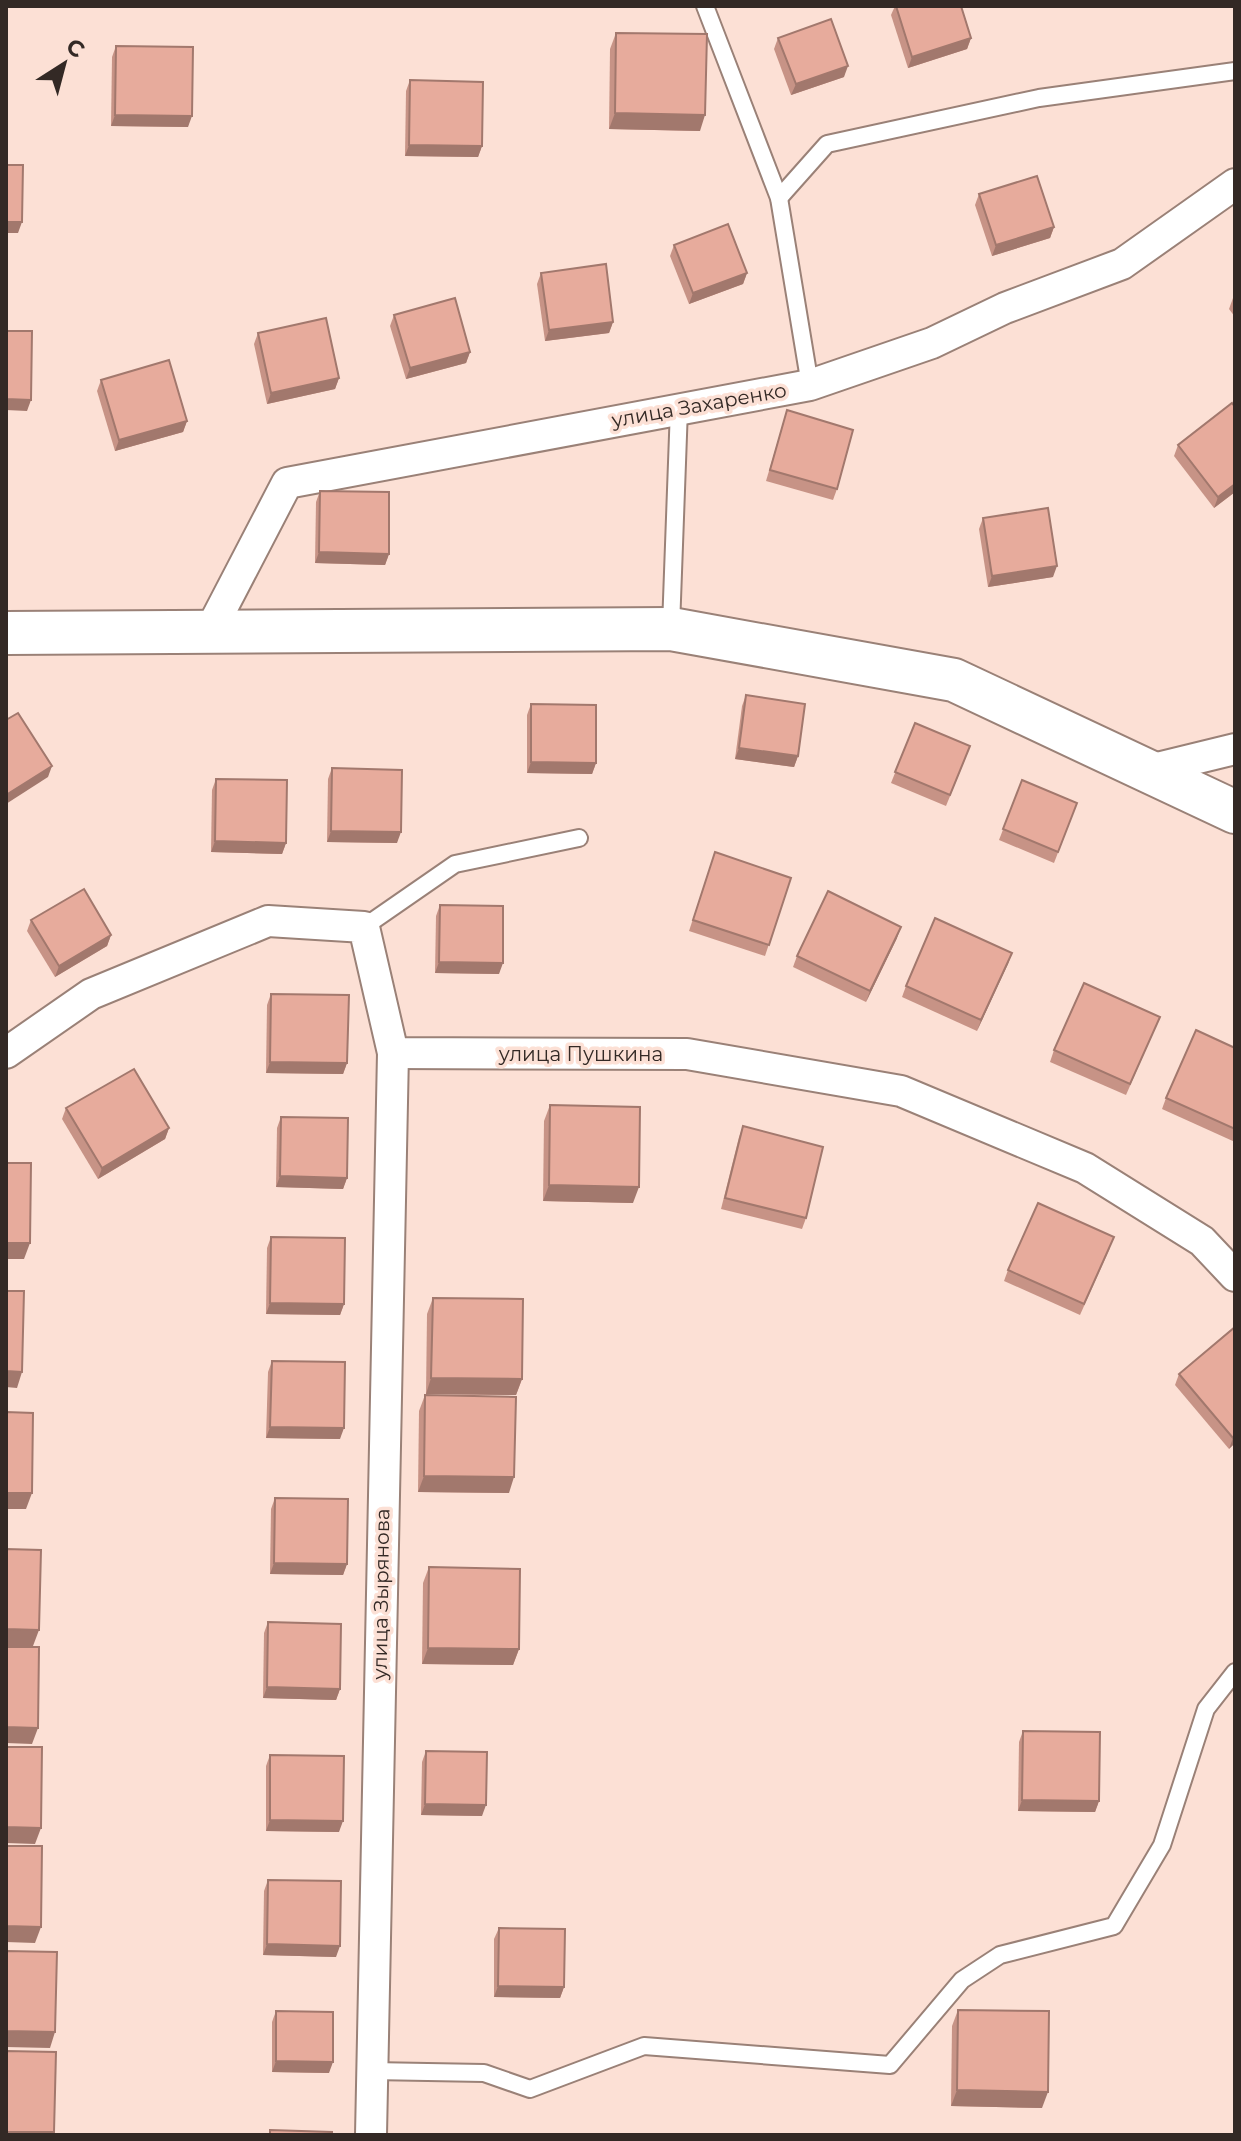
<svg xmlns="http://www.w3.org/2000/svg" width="1241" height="2141" font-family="Montserrat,sans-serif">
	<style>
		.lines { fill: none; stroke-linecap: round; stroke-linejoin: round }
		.lane-casing { stroke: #9a8177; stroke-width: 20 }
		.street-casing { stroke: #9a8177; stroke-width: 34 }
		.secondary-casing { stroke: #9a8177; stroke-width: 46 }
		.lane { stroke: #fff; stroke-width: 16 }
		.street { stroke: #fff; stroke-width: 30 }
		.secondary { stroke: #fff; stroke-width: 42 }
		.wall { fill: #c79386 }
		.shaded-wall { fill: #a2786d }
		.building { fill: #e7ab9c; stroke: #a2786d; stroke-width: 2 }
		.labels { text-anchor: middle; stroke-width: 7; stroke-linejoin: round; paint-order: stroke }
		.street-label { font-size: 20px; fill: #332925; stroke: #fce0d5 }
	</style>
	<rect width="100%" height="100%" fill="#fce0d5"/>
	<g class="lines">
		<g class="lane-casing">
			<g id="lane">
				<polyline points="705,6 779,198 810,385"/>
				<polyline points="779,198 827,144 1039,98 1235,71"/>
				<polyline points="671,627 679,408"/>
				<polyline points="364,927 455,864 579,838"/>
				<polyline points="371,2071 484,2073 530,2089 644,2046 890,2065 962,1980 1000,1955 1114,1926 1162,1845 1206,1709 1235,1672"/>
			</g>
		</g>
		<g class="street-casing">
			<g id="street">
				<polyline points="210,631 287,483 810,385 932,343 1005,308 1122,264 1235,184"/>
				<polyline points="1149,770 1235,749"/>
				<polyline points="6,1053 91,994 268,921 364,927 393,1053 687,1054 901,1091 1085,1168 1202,1241 1235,1276"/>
				<polyline points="371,2135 393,1053"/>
			</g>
		</g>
		<g class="secondary-casing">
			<polyline id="secondary" points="6,633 671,629 954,680 1235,812"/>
		</g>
		<use href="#lane" class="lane"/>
		<use href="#street" class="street"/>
		<use href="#secondary" class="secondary"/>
	</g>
	<g class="wall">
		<polygon points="895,6 961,6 971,38 967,49 908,68 891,15"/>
		<polygon points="616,33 700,131 609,129 610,49"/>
		<polygon points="778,38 844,77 791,95 774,49"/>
		<polygon points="116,46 188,127 111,126 112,57"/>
		<polygon points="410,80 482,146 478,157 405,156 406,91"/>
		<polygon points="979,194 1054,227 1050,238 992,256 975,205"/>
		<polygon points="674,245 747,273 743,284 689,304 670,256"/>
		<polygon points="541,273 613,322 609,333 545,341 537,284"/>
		<polygon points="1235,296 1235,317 1229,309 1233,298"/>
		<polygon points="394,315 470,352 466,363 406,379 390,326"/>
		<polygon points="258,333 339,378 335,389 267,404 254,344"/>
		<polygon points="101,380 187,421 183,432 115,451 97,391"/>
		<polygon points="1235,407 1235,492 1214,508 1174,456 1178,445"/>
		<polygon points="787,410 837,489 833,500 766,481"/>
		<polygon points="320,491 389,554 385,565 315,563 316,502"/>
		<polygon points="983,518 1053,577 988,587 979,529"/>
		<polygon points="746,695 798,756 794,767 735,759 742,706"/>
		<polygon points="531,704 596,763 592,774 527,773 527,715"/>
		<polygon points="915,723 966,757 946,806 891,783"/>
		<polygon points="332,768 397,843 327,842 328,779"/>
		<polygon points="216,779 286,843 282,854 211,852 212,790"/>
		<polygon points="1022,780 1077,803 1054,863 999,840"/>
		<polygon points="715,852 791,878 765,956 689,931"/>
		<polygon points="440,905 499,974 435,973 436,916"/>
		<polygon points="31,920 111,935 107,946 55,977 27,931"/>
		<polygon points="897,938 866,1002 793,967 797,956"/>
		<polygon points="1012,953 977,1031 902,997 906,986"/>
		<polygon points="271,994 347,1063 343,1074 266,1073 267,1005"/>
		<polygon points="1160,1017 1126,1095 1050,1062 1054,1050"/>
		<polygon points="1235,1048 1235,1142 1162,1109 1166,1098"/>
		<polygon points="550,1105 633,1203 543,1201 544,1121"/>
		<polygon points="66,1108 169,1128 165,1139 98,1179 62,1119"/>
		<polygon points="281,1117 347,1178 343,1189 276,1187 277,1128"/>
		<polygon points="743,1126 806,1218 802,1229 721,1209 739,1137"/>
		<polygon points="271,1237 344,1304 340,1315 266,1314 267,1248"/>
		<polygon points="1110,1248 1080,1315 1004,1281 1008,1270"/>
		<polygon points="433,1298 522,1379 516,1395 426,1394 427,1314"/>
		<polygon points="1235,1327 1235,1443 1229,1449 1175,1385 1179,1374"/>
		<polygon points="272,1361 340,1439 266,1438 268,1372"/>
		<polygon points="425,1395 509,1493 418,1492 419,1411"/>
		<polygon points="275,1498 347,1564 343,1575 270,1574 271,1509"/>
		<polygon points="429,1567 519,1649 513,1665 422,1664 423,1583"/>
		<polygon points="268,1622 340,1689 336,1700 263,1698 264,1633"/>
		<polygon points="1023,1731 1099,1801 1095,1812 1018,1811 1019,1742"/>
		<polygon points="426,1751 482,1816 421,1815 422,1762"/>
		<polygon points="270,1755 339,1832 266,1831 266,1766"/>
		<polygon points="268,1880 336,1957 263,1955 264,1891"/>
		<polygon points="499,1928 564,1987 560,1998 494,1997 494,1939"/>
		<polygon points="958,2010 1042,2108 951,2106 952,2026"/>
		<polygon points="276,2011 329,2073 272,2072 272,2022"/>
	</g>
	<g class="shaded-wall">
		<polygon points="971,38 967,49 908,68 912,57"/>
		<polygon points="848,66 844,77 791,95 796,84"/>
		<polygon points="615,113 705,115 700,131 609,129"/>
		<polygon points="115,115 192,116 188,127 111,126"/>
		<polygon points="409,145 482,146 478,157 405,156"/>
		<polygon points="6,222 22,222 18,233 6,233"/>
		<polygon points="1054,227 1050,238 992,256 996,245"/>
		<polygon points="747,273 743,284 689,304 693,293"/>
		<polygon points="613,322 609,333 545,341 549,330"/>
		<polygon points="470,352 466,363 406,379 410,368"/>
		<polygon points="339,378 335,389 267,404 271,393"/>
		<polygon points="6,399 31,400 27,411 6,410"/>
		<polygon points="187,421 183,432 115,451 119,440"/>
		<polygon points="1235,484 1235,492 1214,508 1218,497"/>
		<polygon points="319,552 389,554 385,565 315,563"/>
		<polygon points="1057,566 1053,577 988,587 992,576"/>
		<polygon points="739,748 798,756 794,767 735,759"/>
		<polygon points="531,762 596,763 592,774 527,773"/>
		<polygon points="52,766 48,777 6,804 6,795"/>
		<polygon points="331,831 401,832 397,843 327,842"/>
		<polygon points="215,841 286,843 282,854 211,852"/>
		<polygon points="901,927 897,938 866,1002 870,991"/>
		<polygon points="111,935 107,946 55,977 59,966"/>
		<polygon points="1012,953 1008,964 977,1031 981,1020"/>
		<polygon points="439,962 503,963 499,974 435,973"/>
		<polygon points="270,1062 347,1063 343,1074 266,1073"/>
		<polygon points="169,1128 165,1139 98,1179 102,1168"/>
		<polygon points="280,1176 347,1178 343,1189 276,1187"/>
		<polygon points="549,1185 639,1187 633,1203 543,1201"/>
		<polygon points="6,1243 30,1243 24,1259 6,1259"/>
		<polygon points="270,1303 344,1304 340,1315 266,1314"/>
		<polygon points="6,1371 22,1372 17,1388 6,1387"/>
		<polygon points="431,1378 522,1379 516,1395 426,1394"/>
		<polygon points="270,1427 344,1428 340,1439 266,1438"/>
		<polygon points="1235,1436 1235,1443 1229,1449 1233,1438"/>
		<polygon points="424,1476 514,1477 509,1493 418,1492"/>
		<polygon points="6,1493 32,1493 26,1509 6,1509"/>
		<polygon points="274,1563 347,1564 343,1575 270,1574"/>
		<polygon points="6,1629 39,1630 33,1646 6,1646"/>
		<polygon points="428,1648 519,1649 513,1665 422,1664"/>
		<polygon points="267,1687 340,1689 336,1700 263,1698"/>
		<polygon points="6,1727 38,1728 32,1744 6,1743"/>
		<polygon points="1022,1800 1099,1801 1095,1812 1018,1811"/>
		<polygon points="425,1804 486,1805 482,1816 421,1815"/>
		<polygon points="270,1820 343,1821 339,1832 266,1831"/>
		<polygon points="6,1827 41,1828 35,1844 6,1843"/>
		<polygon points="6,1926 41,1927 35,1943 6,1942"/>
		<polygon points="267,1944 340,1946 336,1957 263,1955"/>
		<polygon points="498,1986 564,1987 560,1998 494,1997"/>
		<polygon points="6,2031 55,2032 50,2048 6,2047"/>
		<polygon points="276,2061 333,2062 329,2073 272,2072"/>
		<polygon points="957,2090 1048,2092 1042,2108 951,2106"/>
		<rect x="6" y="2132" width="48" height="3"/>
	</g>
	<g class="building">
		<polygon points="896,6 961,6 971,38 912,57"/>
		<polygon points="831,19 848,66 796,84 778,38"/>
		<polygon points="616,33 707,34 705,115 615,113"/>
		<polygon points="116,46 193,47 192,116 115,115"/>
		<polygon points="410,80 483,82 482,146 409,145"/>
		<polygon points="6,165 23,165 22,222 6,222"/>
		<polygon points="1037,176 1054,227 996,245 979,194"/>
		<polygon points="728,224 747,273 693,293 674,245"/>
		<polygon points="606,264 613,322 549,330 541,273"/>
		<polygon points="455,298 470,352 410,368 394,315"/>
		<polygon points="326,318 339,378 271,393 258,333"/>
		<polygon points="6,331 32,331 31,400 6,399"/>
		<polygon points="169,360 187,421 119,440 101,380"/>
		<polygon points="1232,403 1235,407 1235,484 1218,497 1178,445"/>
		<polygon points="787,410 853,430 837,489 770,470"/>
		<polygon points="320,491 389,492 389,554 319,552"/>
		<polygon points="1048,508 1057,566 992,576 983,518"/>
		<polygon points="746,695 805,704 798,756 739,748"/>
		<polygon points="531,704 596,705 596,763 531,762"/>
		<polygon points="18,713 52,766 6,795 6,720"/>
		<polygon points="915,723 970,746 950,795 895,772"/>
		<polygon points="332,768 402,770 401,832 331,831"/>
		<polygon points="216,779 287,780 286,843 215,841"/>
		<polygon points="1022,780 1077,803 1058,852 1003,829"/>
		<polygon points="715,852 791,878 769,945 693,920"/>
		<polygon points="84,889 111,935 59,966 31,920"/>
		<polygon points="828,891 901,927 870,991 797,956"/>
		<polygon points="440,905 503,906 503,963 439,962"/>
		<polygon points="935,918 1012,953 981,1020 906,986"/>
		<polygon points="1084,983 1160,1017 1130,1084 1054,1050"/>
		<polygon points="271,994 349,995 347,1063 270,1062"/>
		<polygon points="1196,1030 1235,1048 1235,1129 1166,1098"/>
		<polygon points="134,1069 169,1128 102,1168 66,1108"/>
		<polygon points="550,1105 640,1107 639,1187 549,1185"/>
		<polygon points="281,1117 348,1118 347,1178 280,1176"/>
		<polygon points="743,1126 823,1147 806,1218 725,1198"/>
		<polygon points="6,1163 31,1163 30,1243 6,1243"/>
		<polygon points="1038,1203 1114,1237 1084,1304 1008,1270"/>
		<polygon points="271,1237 345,1238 344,1304 270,1303"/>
		<polygon points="6,1291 24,1291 22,1372 6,1371"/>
		<polygon points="433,1298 523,1299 522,1379 431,1378"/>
		<polygon points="1235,1327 1235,1436 1233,1438 1179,1374"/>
		<polygon points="272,1361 345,1362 344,1428 270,1427"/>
		<polygon points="425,1395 516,1397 514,1477 424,1476"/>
		<polygon points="6,1412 33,1413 32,1493 6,1493"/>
		<polygon points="275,1498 348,1499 347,1564 274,1563"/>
		<polygon points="6,1549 41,1550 39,1630 6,1629"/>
		<polygon points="429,1567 520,1569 519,1649 428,1648"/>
		<polygon points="268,1622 341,1624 340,1689 267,1687"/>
		<polygon points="6,1647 39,1647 38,1728 6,1727"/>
		<polygon points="1023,1731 1100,1732 1099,1801 1022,1800"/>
		<polygon points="6,1747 42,1747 41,1828 6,1827"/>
		<polygon points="426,1751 487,1752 486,1805 425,1804"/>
		<polygon points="270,1755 344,1756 343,1821 270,1820"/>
		<polygon points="6,1846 42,1846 41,1927 6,1926"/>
		<polygon points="268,1880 341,1881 340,1946 267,1944"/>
		<polygon points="499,1928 565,1929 564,1987 498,1986"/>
		<polygon points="6,1951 57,1952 55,2032 6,2031"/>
		<polygon points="958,2010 1049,2011 1048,2092 957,2090"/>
		<polygon points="276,2011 333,2012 333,2062 276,2061"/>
		<polygon points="6,2051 56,2052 54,2132 6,2132"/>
		<polygon points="270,2130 332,2132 332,2135 270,2135"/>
	</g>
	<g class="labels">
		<g class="street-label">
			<text transform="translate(699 405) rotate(-10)" y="7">улица Захаренко</text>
			<text x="581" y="1061">улица Пушкина</text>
			<text transform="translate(381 1594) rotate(-89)" y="7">улица Зырянова</text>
		</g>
	</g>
	<rect width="1241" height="2141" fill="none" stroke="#332925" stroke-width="16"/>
	<g transform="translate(64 64) rotate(36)" stroke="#fce0d5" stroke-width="6" paint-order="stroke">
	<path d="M0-6L14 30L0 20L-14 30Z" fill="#332925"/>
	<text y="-12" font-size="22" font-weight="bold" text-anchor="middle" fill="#332925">С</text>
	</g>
</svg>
